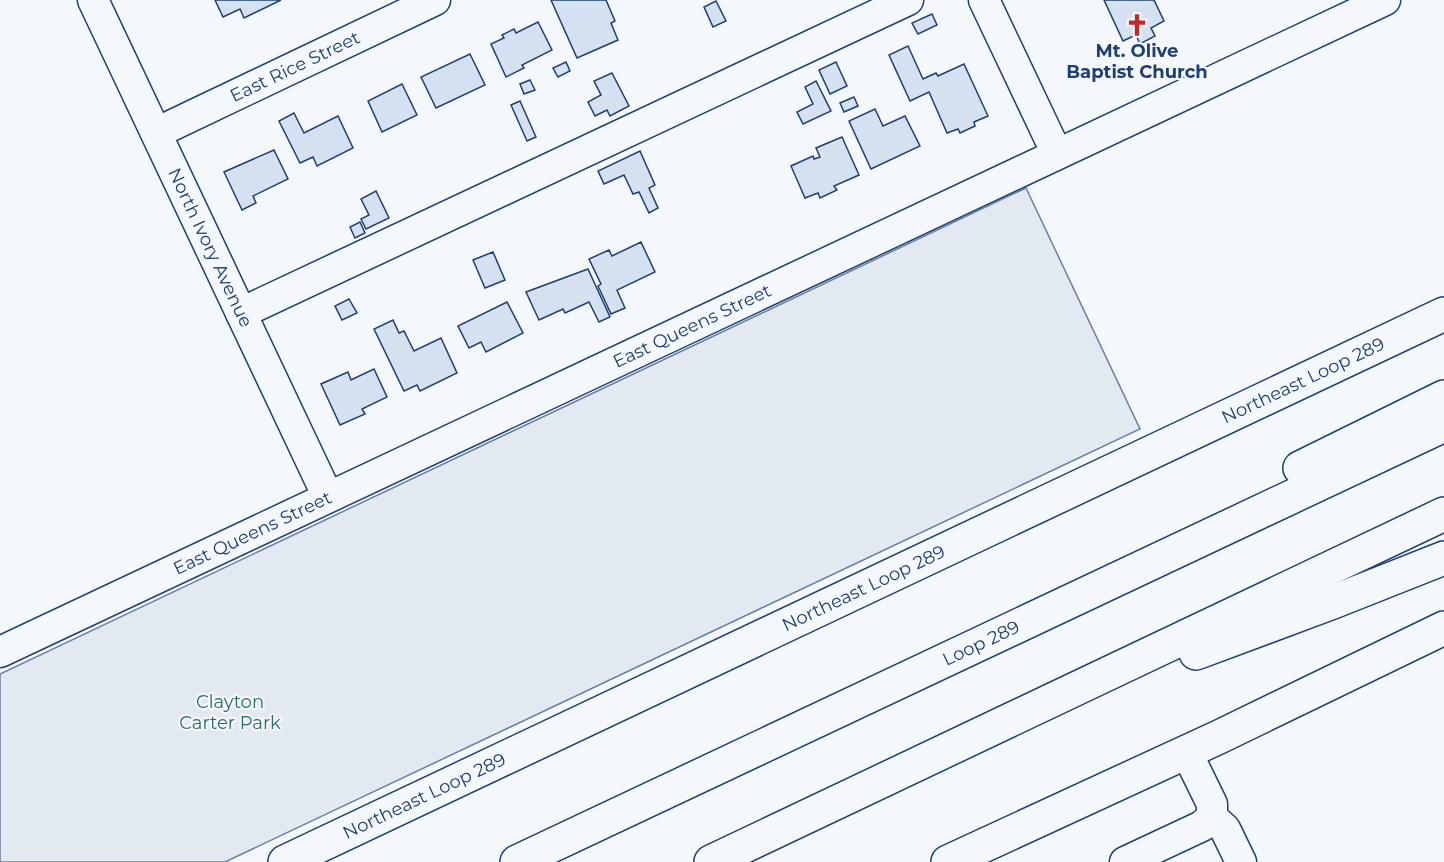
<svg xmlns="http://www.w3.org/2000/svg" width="1444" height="862" font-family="Montserrat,sans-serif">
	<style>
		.green { fill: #e3e9f0; stroke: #687fa3; stroke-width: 1.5 }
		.building { fill: #d5e0f0; stroke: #1d3f73; stroke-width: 1.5 }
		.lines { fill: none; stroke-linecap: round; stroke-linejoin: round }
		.minor-casing { stroke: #1d3f73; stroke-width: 33 }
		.major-casing { stroke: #1d3f73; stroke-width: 36 }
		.highway-casing { stroke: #1d3f73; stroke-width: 36 }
		.minor { stroke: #f4f7fb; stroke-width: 30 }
		.major { stroke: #f4f7fb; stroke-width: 33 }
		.highway { stroke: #f4f7fb; stroke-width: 33 }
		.labels { text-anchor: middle; stroke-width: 4.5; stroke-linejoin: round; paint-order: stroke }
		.poi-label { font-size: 18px; font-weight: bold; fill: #1d3f73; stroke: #f4f7fb }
		.street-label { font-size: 18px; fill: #1d3f73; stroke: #f4f7fb }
		.park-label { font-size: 18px; fill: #2c6c60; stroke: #f4f7fb }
	</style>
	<rect width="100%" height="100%" fill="#f4f7fb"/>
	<polygon class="green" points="1026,188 1140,429 225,862 0,862 0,674"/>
	<g class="building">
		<polygon points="215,0 281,0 244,18 240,9 223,17"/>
		<polygon points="551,0 606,0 615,21 611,23 618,40 577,58"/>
		<polygon points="1104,0 1154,0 1164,21 1151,28 1155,36 1140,44 1136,35 1123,41"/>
		<polygon points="716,1 726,21 713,27 704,7"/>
		<polygon points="932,14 937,25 918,34 912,23"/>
		<polygon points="538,22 552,50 522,65 524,68 506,77 491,44 504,38 502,35 514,29 516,33"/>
		<polygon points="908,46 923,79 936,73 938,76 964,64 988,116 974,122 975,126 960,133 958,129 947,133 929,92 910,101 889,55"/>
		<polygon points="470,54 485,85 436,108 421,77"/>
		<polygon points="566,62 570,71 558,77 553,68"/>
		<polygon points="836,62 847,86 830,94 819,70"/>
		<polygon points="612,73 629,106 610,116 607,110 595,116 588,102 601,95 594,81"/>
		<polygon points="530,80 535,90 524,94 520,84"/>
		<polygon points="816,81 831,111 803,124 797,112 813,104 805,87"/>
		<polygon points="402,84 417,115 382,132 368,101"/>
		<polygon points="854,97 858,106 844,112 840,103"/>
		<polygon points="520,101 536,137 527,141 511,105"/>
		<polygon points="875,109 883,126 905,116 920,146 871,169 849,121"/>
		<polygon points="294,113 304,133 338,116 353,148 317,166 313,157 300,163 279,121"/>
		<polygon points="842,137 859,175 834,186 837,190 820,198 818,193 805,198 791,166 813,156 814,159 820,157 816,148"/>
		<polygon points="274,150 288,179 253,196 256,203 242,210 224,172"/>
		<polygon points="640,151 655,185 649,188 658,208 649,213 639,192 633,194 624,175 604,184 598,171"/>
		<polygon points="376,191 389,218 366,229 361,219 369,215 361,199"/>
		<polygon points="360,222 365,233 355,238 350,227"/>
		<polygon points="641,242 655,272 617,290 625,308 611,314 598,286 601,284 589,259 609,250 612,256"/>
		<polygon points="493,252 505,280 485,288 473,260"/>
		<polygon points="588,269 610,317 599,322 589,302 565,313 563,309 539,320 526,292"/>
		<polygon points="349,299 357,313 342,320 335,306"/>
		<polygon points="507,302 523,333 486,352 481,342 469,348 458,326"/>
		<polygon points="393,320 399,333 404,331 414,351 441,338 457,373 420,391 417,385 404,391 374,329"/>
		<polygon points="374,369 387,397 362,409 365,414 340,425 321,384 348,372 351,380"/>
	</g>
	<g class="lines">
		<g class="minor-casing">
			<g id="minor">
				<path id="s1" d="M 93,0 L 328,497"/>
				<polyline points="984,0 1057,154"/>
				<path id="s2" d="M 156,133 L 435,0"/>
				<polyline points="241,313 908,0"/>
				<path id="s3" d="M 0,652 L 1385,0"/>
				<polyline points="1187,753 1212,804 1212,817 1225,829 1241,862"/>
				<polyline points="1125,862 1202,826 1212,817"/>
			</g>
		</g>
		<g class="major-casing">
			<g id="major">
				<path id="s4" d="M 285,862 L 1444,314"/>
				<polyline points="948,862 1219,737 1444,628"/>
			</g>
		</g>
		<g class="highway-casing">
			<g id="highway">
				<polyline points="1300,468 1444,397"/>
				<polyline points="1196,653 1333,602 1444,558"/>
				<path id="s5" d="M 517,862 L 1444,425"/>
				<polyline points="711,862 1444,514"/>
			</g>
		</g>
		<use href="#minor" class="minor"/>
		<use href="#major" class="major"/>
		<use href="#highway" class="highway"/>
	</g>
	<defs>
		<g id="church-bare" transform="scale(1.8)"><path d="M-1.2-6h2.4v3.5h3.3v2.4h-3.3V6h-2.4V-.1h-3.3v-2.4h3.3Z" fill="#c62828" stroke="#f4f7fb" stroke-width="2.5" paint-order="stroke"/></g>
	</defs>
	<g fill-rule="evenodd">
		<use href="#church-bare" x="1137" y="25"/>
	</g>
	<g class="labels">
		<g class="poi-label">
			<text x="1137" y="57">Mt. Olive<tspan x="1137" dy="21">Baptist Church</tspan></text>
		</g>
		<g class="street-label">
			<text dy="6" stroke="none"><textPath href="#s2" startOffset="154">East Rice Street</textPath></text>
			<text dy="6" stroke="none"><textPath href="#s1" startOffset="274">North Ivory Avenue</textPath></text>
			<text dy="6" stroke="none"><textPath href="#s3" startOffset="765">East Queens Street</textPath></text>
			<text dy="6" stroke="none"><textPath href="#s4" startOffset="1126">Northeast Loop 289</textPath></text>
			<text dy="6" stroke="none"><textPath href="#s3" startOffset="279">East Queens Street</textPath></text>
			<text dy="6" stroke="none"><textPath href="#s4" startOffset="640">Northeast Loop 289</textPath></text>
			<text dy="6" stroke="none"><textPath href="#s5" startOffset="513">Loop 289</textPath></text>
			<text dy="6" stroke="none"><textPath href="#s4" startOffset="154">Northeast Loop 289</textPath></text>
		</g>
		<g class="park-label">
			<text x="230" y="708">Clayton<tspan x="230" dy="21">Carter Park</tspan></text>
		</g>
	</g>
</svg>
